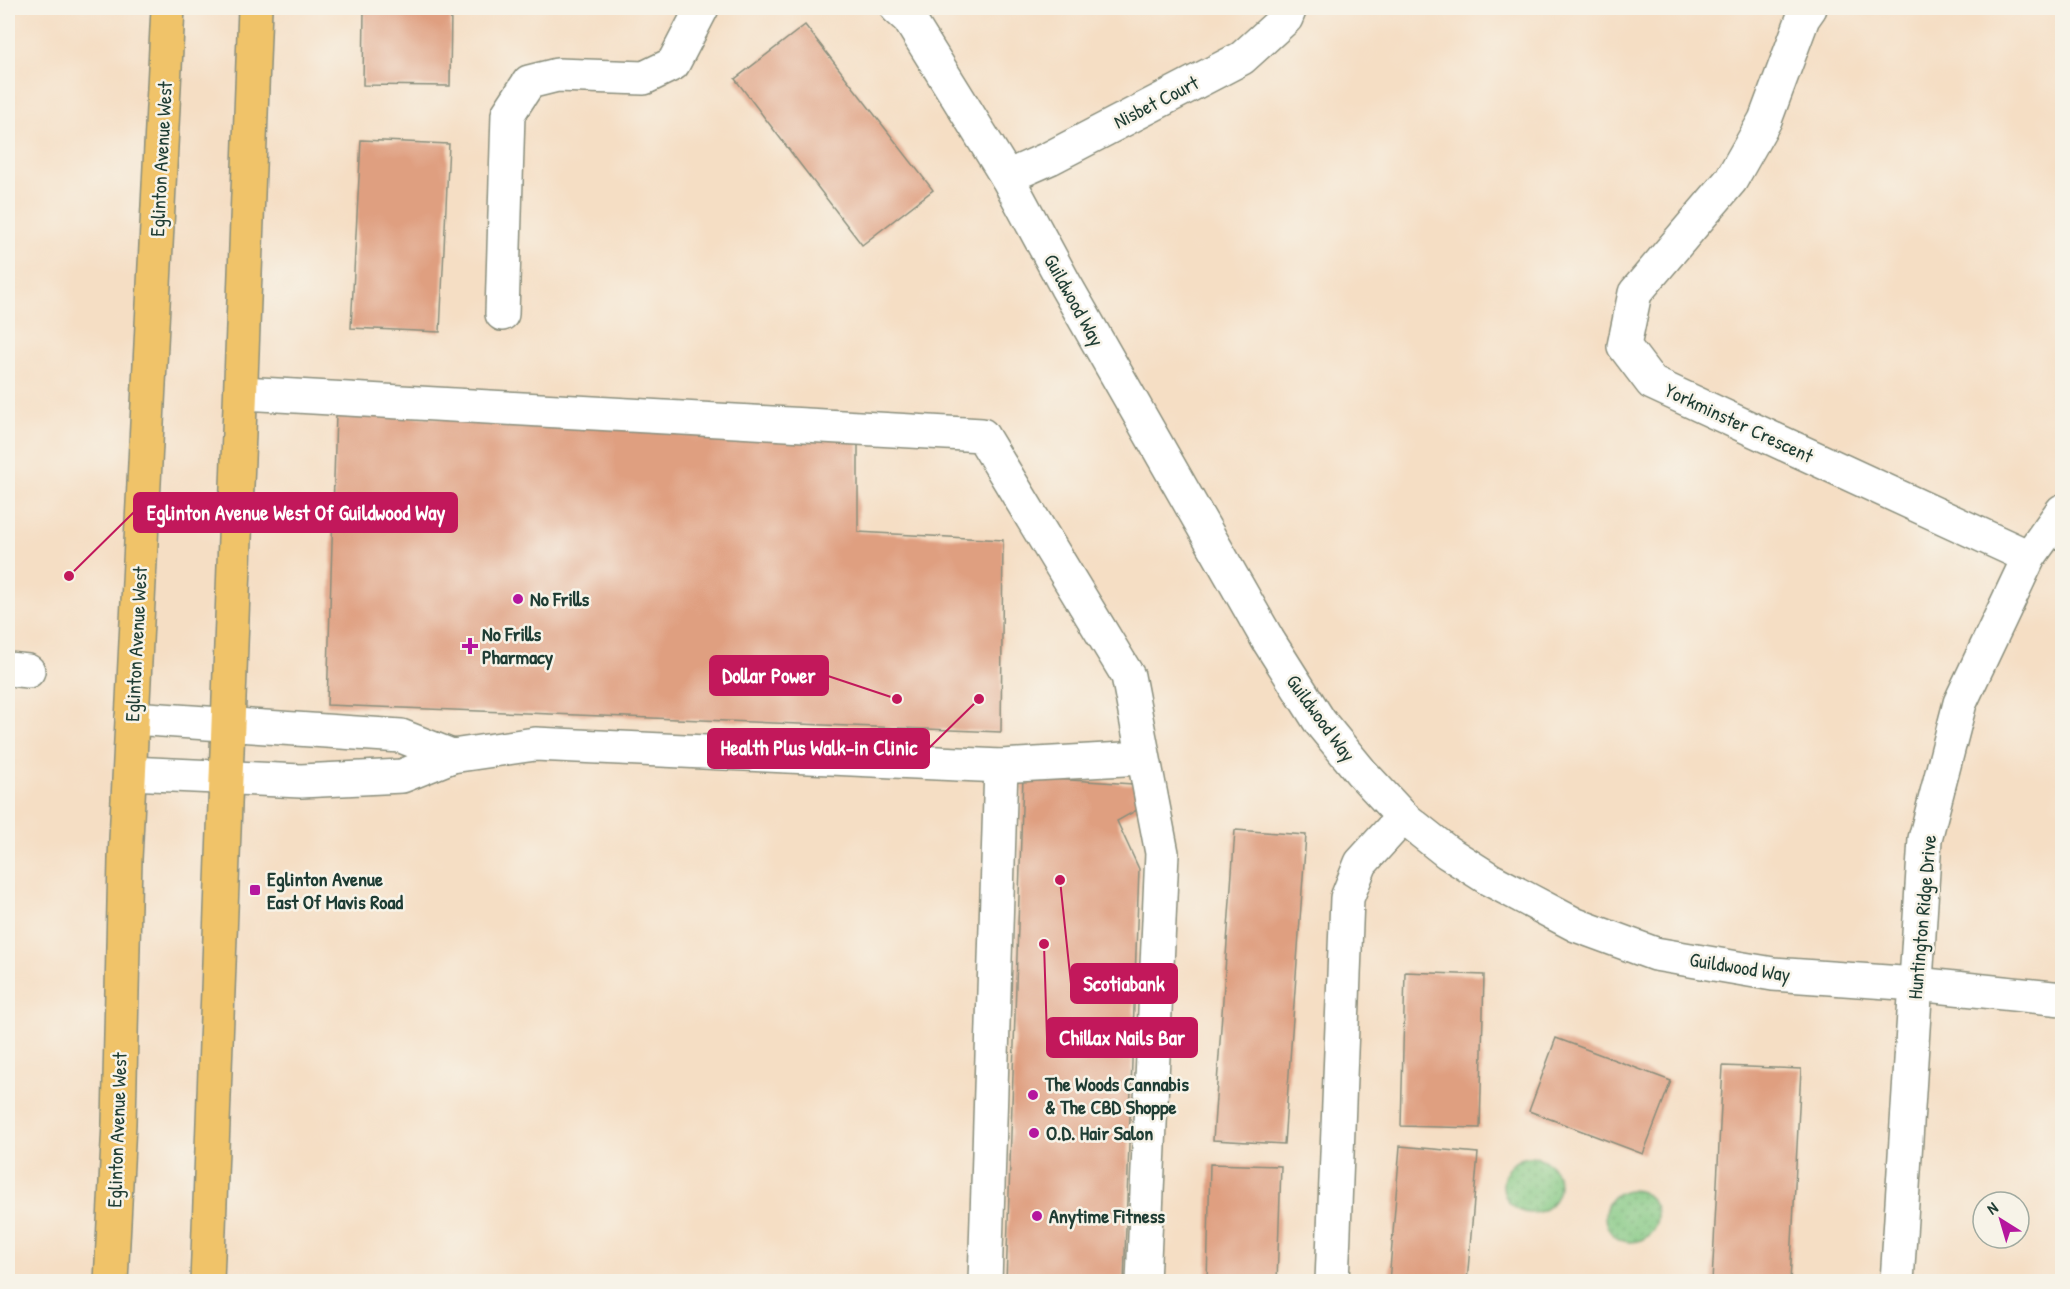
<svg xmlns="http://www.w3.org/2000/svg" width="2070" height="1289" font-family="'Patrick Hand',sans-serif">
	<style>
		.park { fill: url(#park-dots); stroke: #50825b; stroke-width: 1.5 }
		.building { fill: #df9f80 }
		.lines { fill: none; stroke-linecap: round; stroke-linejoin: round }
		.minor-casing { stroke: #8a8e7c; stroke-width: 36 }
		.major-casing { stroke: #8a8e7c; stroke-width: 36 }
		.minor { stroke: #fff; stroke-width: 33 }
		.major { stroke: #f0c369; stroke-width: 33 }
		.poi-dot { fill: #b5179e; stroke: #f7f3e8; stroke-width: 2 }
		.labels { text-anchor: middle; stroke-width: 5; stroke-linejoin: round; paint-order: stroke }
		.street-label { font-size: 20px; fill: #1f3d34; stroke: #f7f3e8 }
		.poi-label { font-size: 20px; font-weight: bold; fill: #1f3d34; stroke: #f7f3e8; text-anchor: start }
		.leader { fill: none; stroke: #c2185b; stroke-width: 2 }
		.callout-dot { fill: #c2185b; stroke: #f7f3e8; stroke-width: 2 }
		.callout { fill: #c2185b; stroke: #c2185b; stroke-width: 2 }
		.callout-label { font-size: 21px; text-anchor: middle; font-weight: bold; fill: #fff }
	</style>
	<defs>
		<pattern id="park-dots" width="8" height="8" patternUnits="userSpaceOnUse" patternTransform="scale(1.5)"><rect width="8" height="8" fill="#82c782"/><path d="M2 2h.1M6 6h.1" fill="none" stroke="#6aa36b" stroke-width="1.8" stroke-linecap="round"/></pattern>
	</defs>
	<rect width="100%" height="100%" fill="#f7f3e8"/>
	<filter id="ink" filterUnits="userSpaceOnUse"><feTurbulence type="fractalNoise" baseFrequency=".0167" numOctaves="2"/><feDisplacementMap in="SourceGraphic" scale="12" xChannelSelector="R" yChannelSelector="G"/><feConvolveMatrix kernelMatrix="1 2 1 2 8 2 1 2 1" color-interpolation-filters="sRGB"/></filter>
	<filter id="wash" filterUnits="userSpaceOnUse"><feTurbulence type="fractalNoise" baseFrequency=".008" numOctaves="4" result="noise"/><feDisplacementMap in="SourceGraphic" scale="24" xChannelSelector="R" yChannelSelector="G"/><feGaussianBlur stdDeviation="1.35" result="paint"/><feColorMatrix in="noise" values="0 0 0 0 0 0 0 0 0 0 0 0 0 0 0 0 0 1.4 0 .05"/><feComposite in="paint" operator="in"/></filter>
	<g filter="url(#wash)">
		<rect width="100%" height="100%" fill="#f5dec4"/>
		<g class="park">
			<circle cx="1531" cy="1185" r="28"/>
			<circle cx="1631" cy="1216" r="26"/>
		</g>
		<g id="blocks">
			<g class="building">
				<polygon points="364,8 451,8 450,86 363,85"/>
				<polygon points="805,25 933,190 862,245 735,79"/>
				<polygon points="361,140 449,144 440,332 351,328"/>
				<polygon points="336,414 858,432 858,532 1003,540 1001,732 327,705"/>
				<polygon points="1023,777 1133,784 1146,805 1117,821 1139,869 1124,1282 1006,1282"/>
				<polygon points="1235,830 1306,835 1284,1144 1213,1140"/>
				<polygon points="1405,972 1484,975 1480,1128 1401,1126"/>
				<polygon points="1556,1038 1671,1081 1643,1154 1529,1111"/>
				<polygon points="1723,1066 1801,1069 1790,1282 1712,1282"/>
				<polygon points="1400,1146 1478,1153 1467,1282 1389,1282"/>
				<polygon points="1210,1164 1281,1166 1277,1282 1207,1282"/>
			</g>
		</g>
	</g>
	<g filter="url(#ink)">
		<use href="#blocks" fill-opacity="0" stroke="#8a8e7c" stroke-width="1.5"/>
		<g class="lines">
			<g class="minor-casing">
				<g id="minor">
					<polyline points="897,8 909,19 1007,177 1066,286 1268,640 1320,722 1361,772 1403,817 1447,852 1491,880 1576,925 1655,954 1773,974 1916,984 2062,999"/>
					<polyline points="1810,8 1803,18 1765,120 1731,180 1635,293 1624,346 1652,383 2029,557"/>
					<polyline points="1007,177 1050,158 1242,58 1286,18 1290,8"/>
					<polyline points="502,314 508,114 529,82 557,75 644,78 673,64 702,8"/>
					<polyline points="241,393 982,435 1128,676 1162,853 1143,1282"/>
					<polyline points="8,669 28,671"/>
					<polyline points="132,718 401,736 452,756"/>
					<polyline points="130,773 301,781 402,776 452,756 535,744 1001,766 1142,758"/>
					<polyline points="985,1282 1001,766"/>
					<polyline points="1332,1282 1347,898 1361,863 1403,817"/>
					<polyline points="1897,1282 1925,839 1960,703 2029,557 2062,511"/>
				</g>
			</g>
			<g class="major-casing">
				<g id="major">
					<polyline points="111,1282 119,1123 125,859 168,8"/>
					<polyline points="207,1282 255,8"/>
				</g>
			</g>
			<use href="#minor" class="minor"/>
			<use href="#major" class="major"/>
		</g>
	</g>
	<g class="poi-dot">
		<circle cx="518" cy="599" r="6"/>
		<path d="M467 637h6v6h6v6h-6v6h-6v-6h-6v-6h6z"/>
		<rect x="249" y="884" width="12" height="12" rx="3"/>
		<circle cx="1033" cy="1095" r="6"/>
		<circle cx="1034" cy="1133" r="6"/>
		<circle cx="1037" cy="1216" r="6"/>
	</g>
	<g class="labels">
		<g class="street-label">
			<text transform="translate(1156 102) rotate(-27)" y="7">Nisbet Court</text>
			<text transform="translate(161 159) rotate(-87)" y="7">Eglinton Avenue West</text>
			<text transform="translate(1074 300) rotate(61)" y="7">Guildwood Way</text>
			<text transform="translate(1739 423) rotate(25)" y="7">Yorkminster Crescent</text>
			<text transform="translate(136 644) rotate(-87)" y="7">Eglinton Avenue West</text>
			<text transform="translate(1321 718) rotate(54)" y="7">Guildwood Way</text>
			<text transform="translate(1922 917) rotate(-85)" y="7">Huntington Ridge Drive</text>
			<text transform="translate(1740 967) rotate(9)" y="7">Guildwood Way</text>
			<text transform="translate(117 1130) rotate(-88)" y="7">Eglinton Avenue West</text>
		</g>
		<g class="poi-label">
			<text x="530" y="606">No Frills</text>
			<text x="482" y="641">No Frills<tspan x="482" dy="23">Pharmacy</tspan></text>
			<text x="267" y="886">Eglinton Avenue<tspan x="267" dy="23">East Of Mavis Road</tspan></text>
			<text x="1045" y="1091">The Woods Cannabis<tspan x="1045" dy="23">&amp; The CBD Shoppe</tspan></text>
			<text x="1046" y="1140">O.D. Hair Salon</text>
			<text x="1049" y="1223">Anytime Fitness</text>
		</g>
	</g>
	<path class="leader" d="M69 576L134 512M897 699L828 676M979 699L929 748M1060 880L1071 984M1044 944L1047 1038"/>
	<g class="callout-dot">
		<circle cx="69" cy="576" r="6"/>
		<circle cx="897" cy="699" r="6"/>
		<circle cx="979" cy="699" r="6"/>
		<circle cx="1060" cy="880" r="6"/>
		<circle cx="1044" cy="944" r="6"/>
	</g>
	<g class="callout">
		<rect x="134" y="493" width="323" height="39" rx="6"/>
		<rect x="710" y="656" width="118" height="39" rx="6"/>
		<rect x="708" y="729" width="221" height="39" rx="6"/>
		<rect x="1071" y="964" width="106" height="39" rx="6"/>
		<rect x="1047" y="1018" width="150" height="39" rx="6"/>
	</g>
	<g class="callout-label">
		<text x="296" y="520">Eglinton Avenue West Of Guildwood Way</text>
		<text x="769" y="683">Dollar Power</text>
		<text x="819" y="755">Health Plus Walk-in Clinic</text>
		<text x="1124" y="991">Scotiabank</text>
		<text x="1122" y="1045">Chillax Nails Bar</text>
	</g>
	<rect width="2070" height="1289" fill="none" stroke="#f7f3e8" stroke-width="30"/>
	<g transform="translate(2001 1220) rotate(323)"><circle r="28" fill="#f7f3e8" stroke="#a1aaa0" stroke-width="1.5"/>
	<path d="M0-4.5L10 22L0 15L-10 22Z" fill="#b5179e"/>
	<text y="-9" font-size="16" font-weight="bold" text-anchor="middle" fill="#1f3d34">N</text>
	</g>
</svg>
